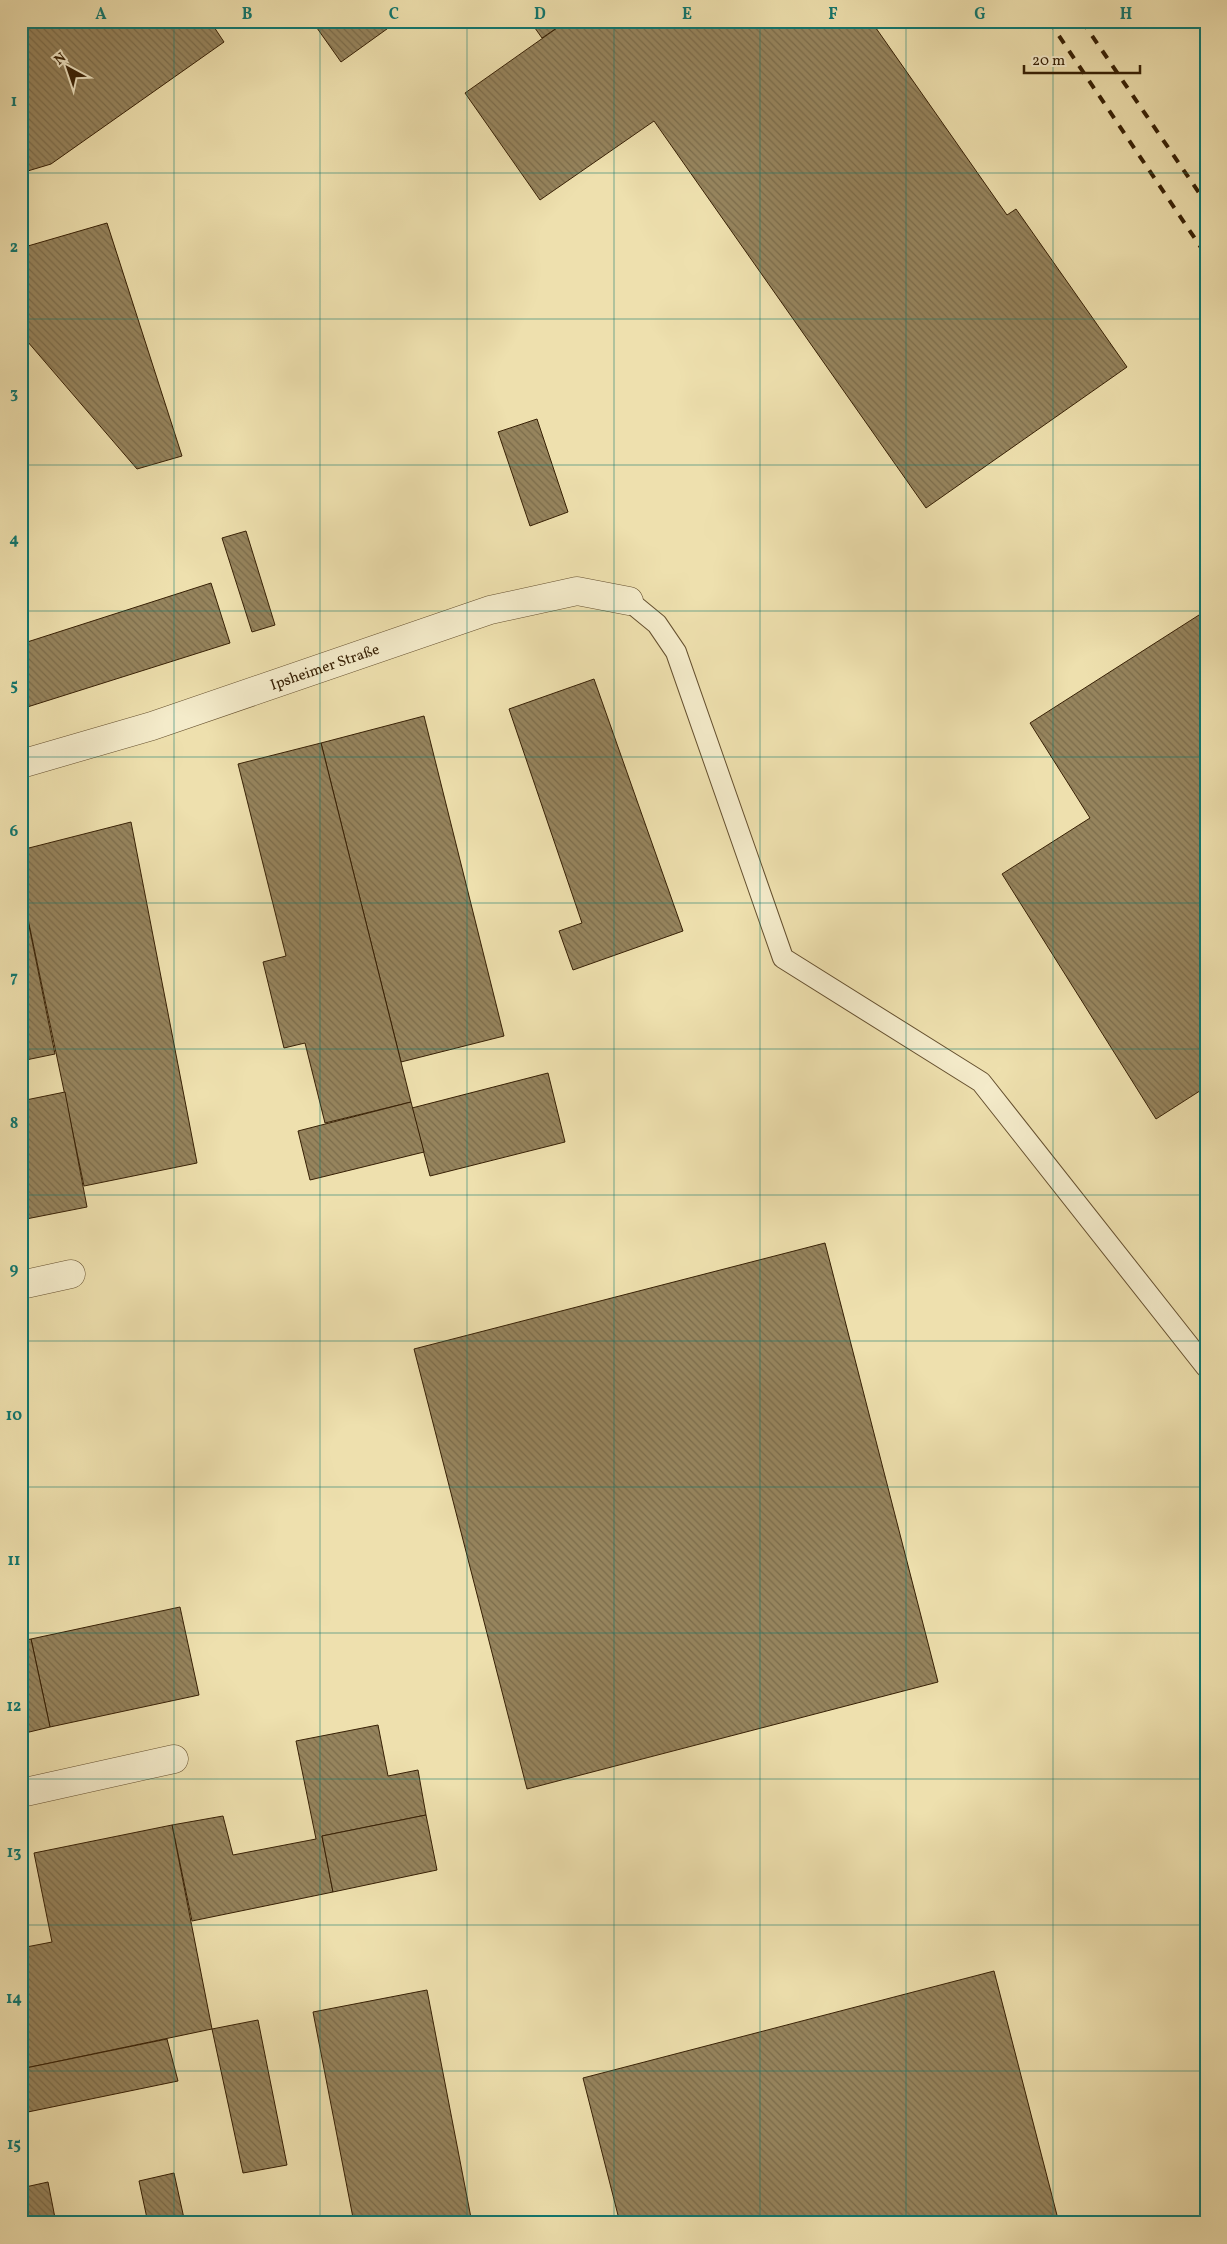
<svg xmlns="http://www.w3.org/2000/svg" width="1227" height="2244" font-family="Vollkorn,serif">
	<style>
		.building { fill: url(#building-back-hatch); stroke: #372005 }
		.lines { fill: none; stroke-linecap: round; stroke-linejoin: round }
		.service-casing { stroke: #65502f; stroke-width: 22 }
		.minor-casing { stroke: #65502f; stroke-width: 29 }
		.service { stroke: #f4ebca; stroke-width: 20 }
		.minor { stroke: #f4ebca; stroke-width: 28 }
		.rail { stroke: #372005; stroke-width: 4; stroke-dasharray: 9 9; stroke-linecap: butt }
		.grid { fill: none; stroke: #0f766e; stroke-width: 1; stroke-opacity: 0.55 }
		.labels { text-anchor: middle; stroke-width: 4.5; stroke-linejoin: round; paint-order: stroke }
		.street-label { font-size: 15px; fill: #372005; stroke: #f4ebca }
		.neatline { fill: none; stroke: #0f766e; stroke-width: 2 }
		.grid-label { font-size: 16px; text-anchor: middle; font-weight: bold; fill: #0f766e }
	</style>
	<defs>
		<pattern id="building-back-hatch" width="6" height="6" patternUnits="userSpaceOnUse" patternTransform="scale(1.25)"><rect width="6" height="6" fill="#96845d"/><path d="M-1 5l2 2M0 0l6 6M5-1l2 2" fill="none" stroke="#7b6c4b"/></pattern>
	</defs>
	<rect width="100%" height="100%" fill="#eee0ae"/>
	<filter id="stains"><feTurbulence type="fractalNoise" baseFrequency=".004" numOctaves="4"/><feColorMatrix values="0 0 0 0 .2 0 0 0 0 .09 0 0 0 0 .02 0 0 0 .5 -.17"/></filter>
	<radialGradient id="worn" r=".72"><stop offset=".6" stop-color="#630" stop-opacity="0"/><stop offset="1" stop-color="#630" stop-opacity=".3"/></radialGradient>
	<g class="building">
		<polygon points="21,21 210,21 224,42 51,164 21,173"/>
		<polygon points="312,21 398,21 341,62"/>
		<polygon points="530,21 567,21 542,38"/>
		<polygon points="567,21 871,21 1007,215 1016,209 1127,367 926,508 654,121 540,200 465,93"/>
		<polygon points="107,223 182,456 137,469 21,334 21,248"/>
		<polygon points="537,419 568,512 530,526 498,432"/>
		<polygon points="246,531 275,625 252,632 222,538"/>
		<polygon points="211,583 230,643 21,709 21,644"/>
		<polygon points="1199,615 1206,626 1206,1087 1156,1119 1002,874 1090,818 1030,723"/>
		<polygon points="594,679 683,931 573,970 559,931 582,923 509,709"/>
		<polygon points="424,716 504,1036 401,1062 321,743"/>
		<polygon points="321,743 411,1102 325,1123 305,1043 284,1048 263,962 286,956 238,764"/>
		<polygon points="131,822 197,1163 84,1186 21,886 21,850"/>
		<polygon points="26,911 55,1054 21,1061 21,912"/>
		<polygon points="548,1073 565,1142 430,1176 412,1108"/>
		<polygon points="65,1092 87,1207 21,1220 21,1101"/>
		<polygon points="411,1102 424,1152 310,1180 298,1131"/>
		<polygon points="825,1243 938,1682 527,1789 414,1349"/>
		<polygon points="180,1607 199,1695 50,1727 31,1639"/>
		<polygon points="31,1639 50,1727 21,1734 21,1641"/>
		<polygon points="378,1725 388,1776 418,1770 426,1815 322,1836 333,1892 192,1921 172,1825 223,1816 233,1855 316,1839 296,1741"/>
		<polygon points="426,1815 437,1870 333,1892 322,1836"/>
		<polygon points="172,1825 212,2029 21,2069 21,1948 52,1942 34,1853"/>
		<polygon points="994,1971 1059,2223 620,2223 583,2078"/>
		<polygon points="427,1990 472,2223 354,2223 313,2012"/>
		<polygon points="258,2020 287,2165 243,2173 212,2029"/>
		<polygon points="167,2039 178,2081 23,2113 21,2069"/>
		<polygon points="174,2173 185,2223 148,2223 139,2181"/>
		<polygon points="48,2182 56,2223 21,2223 21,2188"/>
	</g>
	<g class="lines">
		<g class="service-casing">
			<polyline id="service" points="629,601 657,624 676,652 783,958 981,1082 1206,1367"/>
		</g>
		<g class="minor-casing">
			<g id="minor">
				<path id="s1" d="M 21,764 L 152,726 L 490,610 L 577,591 L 629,601"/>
				<polyline points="21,1285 71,1274"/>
				<polyline points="21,1793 174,1759"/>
			</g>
		</g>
		<use href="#service" class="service"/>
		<use href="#minor" class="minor"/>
		<g class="rail">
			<polyline points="1049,21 1206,255"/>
			<polyline points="1082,21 1206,203"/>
		</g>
	</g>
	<path class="grid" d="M 174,21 L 174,2223M 320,21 L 320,2223M 467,21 L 467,2223M 614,21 L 614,2223M 760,21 L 760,2223M 906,21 L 906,2223M 1053,21 L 1053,2223M 21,173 L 1206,173M 21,319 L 1206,319M 21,465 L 1206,465M 21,611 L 1206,611M 21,757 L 1206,757M 21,903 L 1206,903M 21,1049 L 1206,1049M 21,1195 L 1206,1195M 21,1341 L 1206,1341M 21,1487 L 1206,1487M 21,1633 L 1206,1633M 21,1779 L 1206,1779M 21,1925 L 1206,1925M 21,2071 L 1206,2071"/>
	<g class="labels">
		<g class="street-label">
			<text dy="5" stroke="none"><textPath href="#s1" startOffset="319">Ipsheimer Straße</textPath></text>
		</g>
	</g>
	<rect width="1227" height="2244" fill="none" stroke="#eee0ae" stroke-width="55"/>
	<g transform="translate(68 68) rotate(320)" stroke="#f4ebca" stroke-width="4" paint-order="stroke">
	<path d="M0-4L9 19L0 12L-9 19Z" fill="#372005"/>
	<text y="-8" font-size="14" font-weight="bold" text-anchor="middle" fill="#372005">N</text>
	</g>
	<path d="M1024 65v8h116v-8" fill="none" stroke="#372005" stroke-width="2.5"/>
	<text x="1032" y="65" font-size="15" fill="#372005" stroke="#f4ebca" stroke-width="4" paint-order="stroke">20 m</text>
	<rect x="28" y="28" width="1172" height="2188" class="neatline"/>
	<g class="grid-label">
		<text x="101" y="19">A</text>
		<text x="247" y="19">B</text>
		<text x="394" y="19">C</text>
		<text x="540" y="19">D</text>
		<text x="687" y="19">E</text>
		<text x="833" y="19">F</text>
		<text x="980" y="19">G</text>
		<text x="1126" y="19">H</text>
		<text x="14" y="106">1</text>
		<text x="14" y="252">2</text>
		<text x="14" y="398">3</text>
		<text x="14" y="544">4</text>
		<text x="14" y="690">5</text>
		<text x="14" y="836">6</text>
		<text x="14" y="982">7</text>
		<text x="14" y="1128">8</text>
		<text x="14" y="1274">9</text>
		<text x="14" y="1420">10</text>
		<text x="14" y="1565">11</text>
		<text x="14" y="1711">12</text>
		<text x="14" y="1857">13</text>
		<text x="14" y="2003">14</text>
		<text x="14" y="2149">15</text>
	</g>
	<rect width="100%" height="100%" filter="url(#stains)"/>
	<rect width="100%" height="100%" fill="url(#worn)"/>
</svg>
